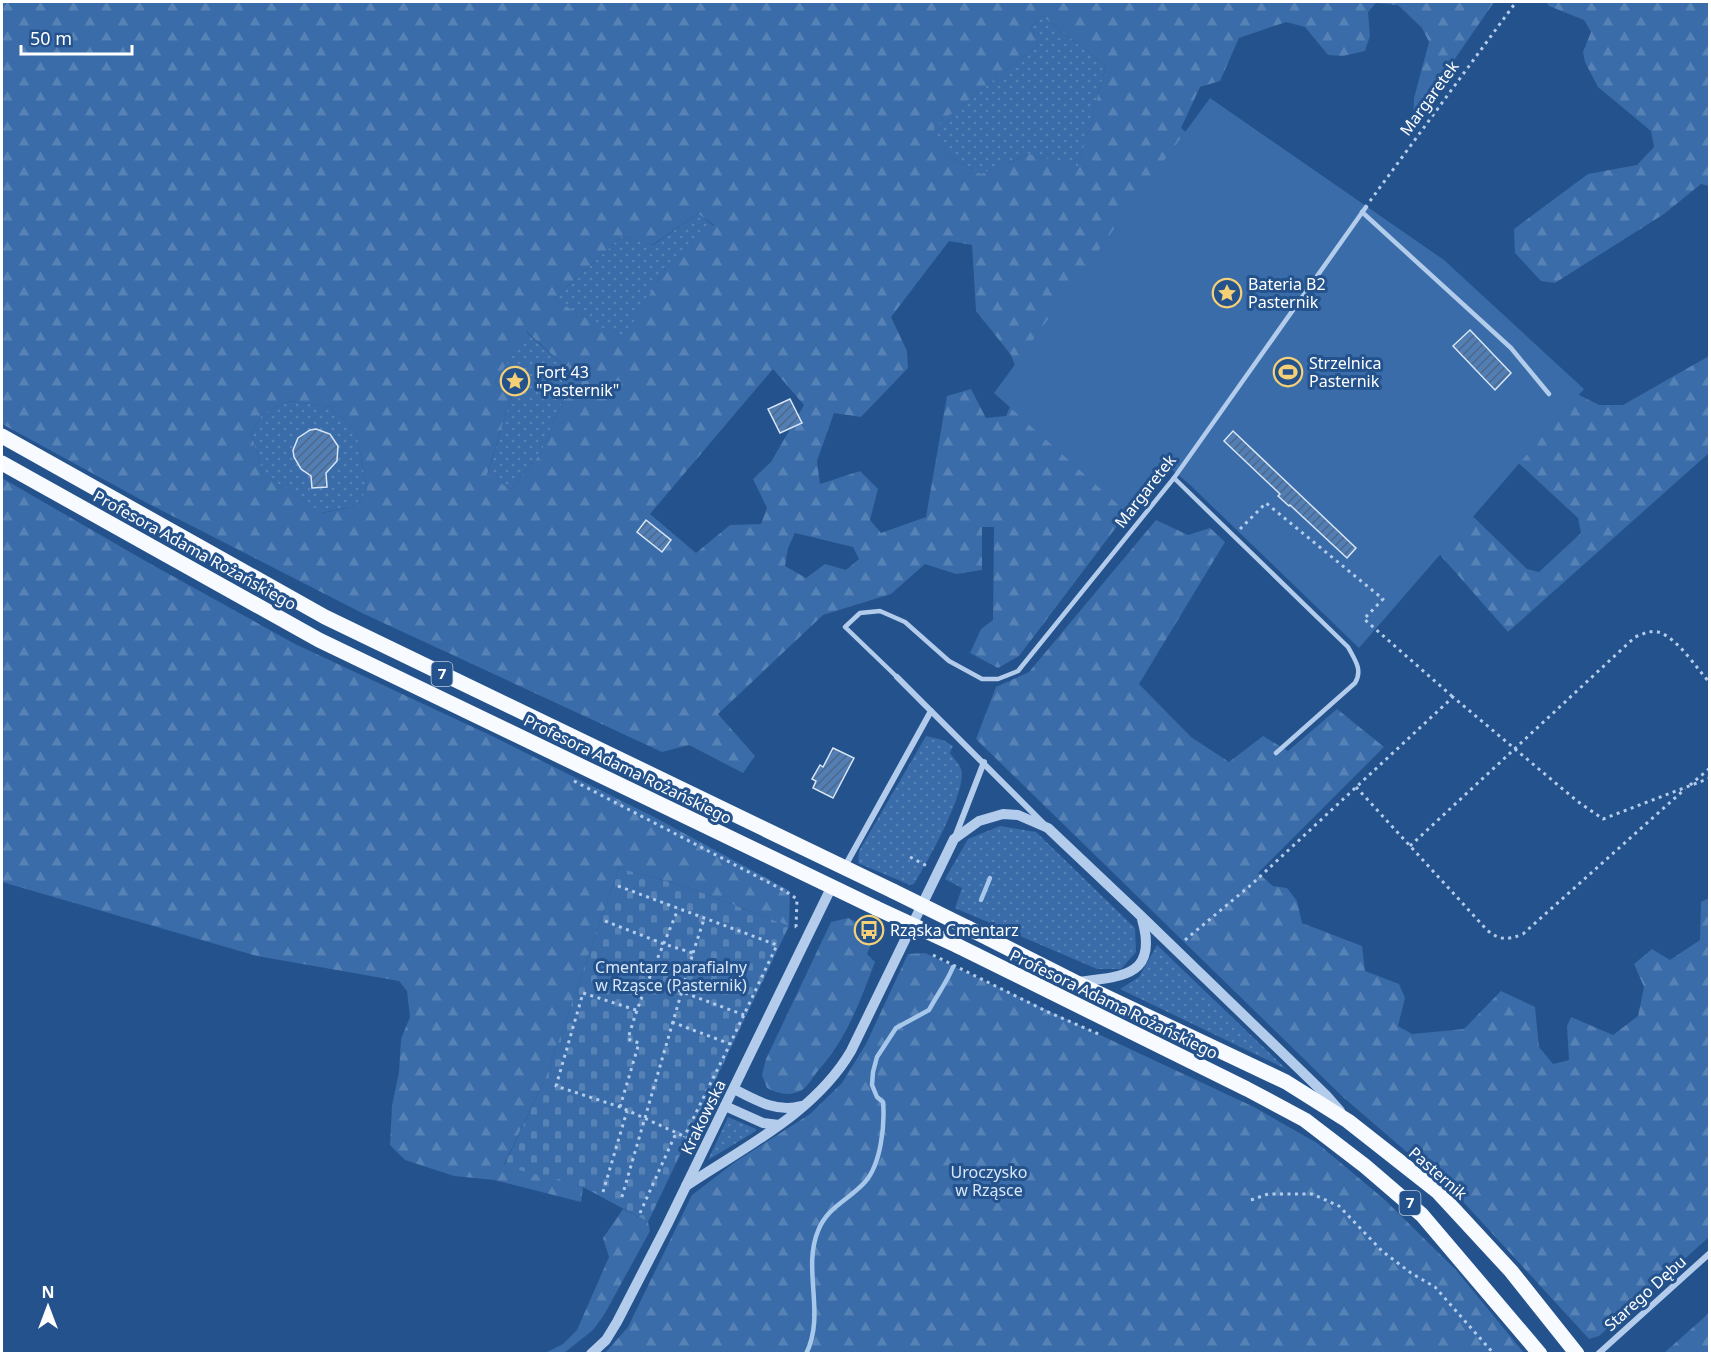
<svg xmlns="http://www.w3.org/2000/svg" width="1711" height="1355" font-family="'Noto Sans',sans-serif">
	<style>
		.grass { fill: url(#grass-dots) }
		.forest { fill: url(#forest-firs); fill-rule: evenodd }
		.cemetery { fill: url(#cemetery-stones) }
		.pitch { fill: #396ca9 }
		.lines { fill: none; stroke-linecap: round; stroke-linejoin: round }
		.stream { stroke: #a7c7eb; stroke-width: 4.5 }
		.building { fill: url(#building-hatch); stroke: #d8e6f8; stroke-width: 1.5 }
		.path { stroke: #b3cceb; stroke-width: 3; stroke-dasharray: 3 4.5; stroke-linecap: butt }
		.service { stroke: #b3cceb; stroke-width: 4.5 }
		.minor { stroke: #b3cceb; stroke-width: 6 }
		.tertiary { stroke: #b3cceb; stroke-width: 10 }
		.primary { stroke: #f7fafe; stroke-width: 15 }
		.primary-bridge { stroke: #f7fafe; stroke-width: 15 }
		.labels { text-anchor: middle; stroke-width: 6; stroke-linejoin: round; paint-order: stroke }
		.shield { fill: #24528c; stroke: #bdcbdc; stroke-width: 1.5 }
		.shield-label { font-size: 15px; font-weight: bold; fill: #fff }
		.street-label { font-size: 16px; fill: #fff; stroke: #24528c }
		.poi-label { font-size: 16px; fill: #fff; stroke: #24528c; text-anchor: start }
		.park-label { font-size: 16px; fill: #d8e6f8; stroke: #24528c }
	</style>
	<defs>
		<pattern id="grass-dots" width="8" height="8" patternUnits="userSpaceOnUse" patternTransform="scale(1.5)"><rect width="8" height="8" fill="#396ca9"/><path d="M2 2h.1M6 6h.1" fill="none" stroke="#5782b6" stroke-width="1.8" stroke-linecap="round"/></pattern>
		<pattern id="forest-firs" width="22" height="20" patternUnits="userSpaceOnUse" patternTransform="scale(1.5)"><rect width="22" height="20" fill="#396ca9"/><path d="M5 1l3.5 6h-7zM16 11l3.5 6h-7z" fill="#5782b6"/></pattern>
		<pattern id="cemetery-stones" width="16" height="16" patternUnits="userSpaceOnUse" patternTransform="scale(1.5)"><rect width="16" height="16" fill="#396ca9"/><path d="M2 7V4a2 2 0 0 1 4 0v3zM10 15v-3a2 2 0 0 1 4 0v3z" fill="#5782b6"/></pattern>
		<pattern id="building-hatch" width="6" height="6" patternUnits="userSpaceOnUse" patternTransform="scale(1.5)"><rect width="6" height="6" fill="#517eb5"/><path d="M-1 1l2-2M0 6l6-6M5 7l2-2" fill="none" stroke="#4f6886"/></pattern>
	</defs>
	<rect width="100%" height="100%" fill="#24528c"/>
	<g class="grass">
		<polygon points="1042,16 1106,66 1078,168 1030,154 981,174 949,156 931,129 1038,45 1031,27"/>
		<polygon points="698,214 714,226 664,270 623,341 554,299 622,236 653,245"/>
		<polygon points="526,332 569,370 570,383 541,453 511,489 487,476 511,397 495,382"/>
		<polygon points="290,401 330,407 356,431 367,489 358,505 322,513 263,474 251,433 263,413"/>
		<path d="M 926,736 L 943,740 L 953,746 L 950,753 C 953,758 959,763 961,769 C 968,790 927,863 914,884 L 910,885 L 858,863 L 859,851 Z"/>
		<polygon points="1000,826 1036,832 1135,928 1136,952 1121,969 1097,969 955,908 962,888 945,879 968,839"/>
		<polygon points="1157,945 1286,1069 1120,989 1139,977"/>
		<polygon points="728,1117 756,1129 756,1131 708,1160"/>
	</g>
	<g class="forest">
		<path d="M 2,2 L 1494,2 L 1413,120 L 1414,98 L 1429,42 L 1422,28 L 1398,5 L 1376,3 L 1368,12 L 1370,36 L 1365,51 L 1343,56 L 1328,55 L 1305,27 L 1286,22 L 1239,38 L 1220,81 L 1200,87 L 1181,128 L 1213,154 L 1136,501 L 1019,656 L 998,668 L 970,653 L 981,629 L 993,620 L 994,527 L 982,527 L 982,570 L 956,574 L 925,564 L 891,594 L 823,615 L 718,714 L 755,756 L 743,773 L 689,745 L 662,752 L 364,614 L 147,503 L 2,424 ZM 1042,16 L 1106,66 L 1078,167 L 1030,154 L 981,174 L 949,156 L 932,129 L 1038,45 L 1031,27 ZM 698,214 L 714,225 L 664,270 L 623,340 L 554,299 L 622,236 L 652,245 ZM 949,241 L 972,245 L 976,311 L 1011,355 L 1021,381 L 1006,416 L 986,418 L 971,389 L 947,396 L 926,517 L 881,533 L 870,520 L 878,489 L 860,471 L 820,484 L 817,461 L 834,413 L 861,417 L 908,368 L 907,351 L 891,317 ZM 527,332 L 569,370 L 570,383 L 541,453 L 511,489 L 487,475 L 511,397 L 495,382 ZM 773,369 L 804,405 L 771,462 L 753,479 L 767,508 L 761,524 L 730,525 L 696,553 L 650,514 ZM 290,401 L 330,407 L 356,431 L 367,489 L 358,505 L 323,513 L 263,474 L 251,433 L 263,413 ZM 795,533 L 853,547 L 859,559 L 846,570 L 825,564 L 806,578 L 785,566 L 788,548 Z"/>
		<polygon points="1546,2 1710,2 1709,186 1701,184 1664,214 1555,283 1541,281 1515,253 1514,229 1588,174 1637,165 1654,147 1651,131 1598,87 1585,62 1583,52 1591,32 1584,20 1549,6"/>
		<polygon points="1709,356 1709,453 1508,632 1419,531 1453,497 1527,569 1539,572 1581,533 1578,518 1499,445 1567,389 1599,405 1623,405"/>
		<polygon points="2,478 149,563 295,644 492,736 654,817 790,891 789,926 687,887 619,868 546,1077 504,1165 583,1187 581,1202 494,1180 454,1176 405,1160 390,1145 392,1106 399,1072 401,1039 410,1017 407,991 399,981 257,956 2,882"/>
		<polygon points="1156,520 1188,535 1210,528 1225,542 1139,684 1191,737 1229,762 1263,736 1288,751 1337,709 1384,747 1258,873 1273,886 1287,888 1297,901 1302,923 1362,946 1365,971 1399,984 1405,998 1398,1026 1412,1034 1464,1029 1501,991 1535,1007 1539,1047 1553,1064 1569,1060 1567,1026 1571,1017 1613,1035 1638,1016 1644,987 1634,964 1652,949 1670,960 1700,940 1701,902 1709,898 1709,1237 1599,1336 1589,1339 1457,1195 1344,1098 976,739 996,687 1029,672"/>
		<path d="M 848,918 L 876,932 L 867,954 L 875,962 C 860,1002 846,1040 817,1072 C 813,1077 808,1086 802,1090 C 790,1097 778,1094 767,1088 L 762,1075 L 766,1059 L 831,922 Z"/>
		<polygon points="925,953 1254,1107 1317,1143 1385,1200 1456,1270 1524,1353 605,1353 628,1327 692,1195 735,1162 810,1114 842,1083 866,1044 908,954"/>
		<polygon points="623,1209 648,1222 650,1231 604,1315 593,1330 564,1353 545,1353 563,1344 577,1330 609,1257 603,1238"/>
		<polygon points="1709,1313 1709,1353 1664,1353"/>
	</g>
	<polygon class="cemetery" points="619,868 687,887 789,926 648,1222 583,1187 504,1166 546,1077"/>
	<polygon class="pitch" points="1210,98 1444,260 1584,389 1359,648 1188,483 1171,469 1132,517 994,393"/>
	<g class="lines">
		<g class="stream">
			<polyline points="981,900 990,878"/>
			<path d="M 806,1354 C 826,1314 802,1270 818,1231 C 827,1207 849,1200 865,1182 C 881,1164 885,1125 883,1102 L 877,1097 L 872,1085 L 873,1072 L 877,1057 L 896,1028 L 929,1010 C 937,995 947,982 953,967"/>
		</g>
	</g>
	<g class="building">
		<polygon points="1470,330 1511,373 1495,390 1453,346"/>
		<polygon points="790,399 802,423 780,433 768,409"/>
		<polygon points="316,429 330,434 338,446 337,461 326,473 327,487 312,488 311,476 301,469 294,457 293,450 298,438 310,430"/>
		<polygon points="1233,431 1356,548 1347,558 1290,505 1289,506 1278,496 1280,494 1224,441"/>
		<polygon points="646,520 671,540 662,552 637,532"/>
		<polygon points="833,748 854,758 833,798 813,788 816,781 812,779 820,765 823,767"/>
	</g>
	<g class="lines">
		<g class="path">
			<polyline points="1370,201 1516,2"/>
			<polyline points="1240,529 1266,503 1383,599 1364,619 1453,697"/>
			<polyline points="574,781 785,891 797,899 796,927 799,928"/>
			<polyline points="1690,785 1710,768"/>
			<path d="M 1356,787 L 1487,930 C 1500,941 1508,940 1523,934 L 1685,789"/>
			<path d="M 1410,846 L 1635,637 C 1643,634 1650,630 1658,632 C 1677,637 1697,669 1710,683"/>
			<polyline points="910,857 927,866"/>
			<polyline points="618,886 777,945 730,1044"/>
			<polyline points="605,921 664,944 693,953 621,1200"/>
			<polyline points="1185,940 1252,884 1453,697 1577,801 1603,819 1710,778"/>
			<polyline points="693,953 704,919"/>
			<polyline points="933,955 1048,1012 1101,1035"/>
			<polyline points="650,980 744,1015"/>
			<polyline points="636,1010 583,993 556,1086 620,1107 688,1138"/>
			<polyline points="672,1022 730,1044 684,1137"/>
			<path d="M 620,1107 L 639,1043 L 628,1039 C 640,995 661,952 678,909"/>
			<polyline points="603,1192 627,1111"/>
			<polyline points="1251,1200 1268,1194 1312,1194 1339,1206 1382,1251 1411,1273 1435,1287 1494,1354"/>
			<polyline points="640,1213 676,1133"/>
		</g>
		<g class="service">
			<polyline points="1362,212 1511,348 1549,394"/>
			<path d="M 1174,478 L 1348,647 C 1355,660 1363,670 1355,683 L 1276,753"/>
			<polyline points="897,677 845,627 860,613 880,611 905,622 949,661 982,679 998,679 1018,671 1174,478 1366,207"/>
		</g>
		<g class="minor">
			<polyline points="897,677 1043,823"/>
			<polyline points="955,837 984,762"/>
			<polyline points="844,868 931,711"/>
			<polyline points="1598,1354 1710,1253"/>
		</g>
		<g class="tertiary">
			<path d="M 1076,982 C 1121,977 1159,977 1142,919"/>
			<path d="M 734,1089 C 755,1100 777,1113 801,1106"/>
			<polyline points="725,1106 763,1123 779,1125"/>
			<path d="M 686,1186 C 744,1147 815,1113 851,1051 L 954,839 L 979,821 L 1003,814 L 1018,815 L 1048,828 L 1141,916 L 1326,1095 L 1340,1111"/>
			<polyline points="591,1354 606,1340 617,1322 667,1225 831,888"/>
		</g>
		<g class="primary">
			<polyline points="2,436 325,617 893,891"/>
			<polyline points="2,463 319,640 876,908"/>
			<polyline points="968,928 1075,982 1286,1082 1348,1121 1437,1191 1511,1271 1577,1354"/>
			<polyline points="958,946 1247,1089 1305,1120 1365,1166 1422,1215 1540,1354"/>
		</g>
		<g class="primary-bridge">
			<polyline points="893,891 968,928"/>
			<polyline points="876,908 958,946"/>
		</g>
	</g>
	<defs>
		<g id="sight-ring" transform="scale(1.5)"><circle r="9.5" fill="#24528c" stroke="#f5d077" stroke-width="1.5"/><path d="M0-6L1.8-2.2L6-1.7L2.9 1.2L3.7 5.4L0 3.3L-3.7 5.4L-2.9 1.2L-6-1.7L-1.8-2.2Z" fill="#f5d077"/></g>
		<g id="stadium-ring" transform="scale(1.5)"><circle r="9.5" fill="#24528c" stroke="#f5d077" stroke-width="1.5"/><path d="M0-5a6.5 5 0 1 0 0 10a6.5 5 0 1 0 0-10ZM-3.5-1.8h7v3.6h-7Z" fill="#f5d077"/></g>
		<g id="bus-ring" transform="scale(1.5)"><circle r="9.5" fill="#24528c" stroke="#f5d077" stroke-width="1.5"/><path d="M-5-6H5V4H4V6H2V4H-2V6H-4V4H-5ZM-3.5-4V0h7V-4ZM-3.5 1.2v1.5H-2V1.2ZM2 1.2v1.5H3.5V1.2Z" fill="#f5d077"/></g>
	</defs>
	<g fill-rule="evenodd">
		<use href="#sight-ring" x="1227" y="293"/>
		<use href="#stadium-ring" x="1288" y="372"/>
		<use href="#sight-ring" x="515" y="381"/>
		<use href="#bus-ring" x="869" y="930"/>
	</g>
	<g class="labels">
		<g class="shield">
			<rect x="431.5" y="662" width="21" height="24" rx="4.5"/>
			<rect x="1399.5" y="1191" width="21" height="24" rx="4.5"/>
		</g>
		<g class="shield-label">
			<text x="442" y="679">7</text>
			<text x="1410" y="1208">7</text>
		</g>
		<g class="street-label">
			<text transform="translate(1429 98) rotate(-54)" y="6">Margaretek</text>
			<text transform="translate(1145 491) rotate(-52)" y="6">Margaretek</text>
			<text transform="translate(195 550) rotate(29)" y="6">Profesora Adama Rożańskiego</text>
			<text transform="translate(628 769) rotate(26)" y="6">Profesora Adama Rożańskiego</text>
			<text transform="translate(1114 1004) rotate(26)" y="6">Profesora Adama Rożańskiego</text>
			<text transform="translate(703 1117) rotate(-64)" y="6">Krakowska</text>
			<text transform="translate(1438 1173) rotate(41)" y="6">Pasternik</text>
			<text transform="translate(1645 1293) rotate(-42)" y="6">Starego Dębu</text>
		</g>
		<g class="poi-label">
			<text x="1248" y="290">Bateria B2<tspan x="1248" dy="18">Pasternik</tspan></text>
			<text x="1309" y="369">Strzelnica<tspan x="1309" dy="18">Pasternik</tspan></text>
			<text x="536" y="378">Fort 43<tspan x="536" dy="18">"Pasternik"</tspan></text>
			<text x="890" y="936">Rząska Cmentarz</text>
		</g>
		<g class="park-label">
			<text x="671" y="973">Cmentarz parafialny<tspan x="671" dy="18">w Rząsce (Pasternik)</tspan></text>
			<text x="989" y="1178">Uroczysko<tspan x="989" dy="18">w Rząsce</tspan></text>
		</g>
	</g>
	<rect width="1711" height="1355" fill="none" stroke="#ffffff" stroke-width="6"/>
	<g transform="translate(48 1307)" stroke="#24528c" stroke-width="4.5" paint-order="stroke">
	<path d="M0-4.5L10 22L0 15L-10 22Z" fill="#ffffff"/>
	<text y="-9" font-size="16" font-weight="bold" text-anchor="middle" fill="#ffffff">N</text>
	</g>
	<path d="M21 45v9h111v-9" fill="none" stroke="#ffffff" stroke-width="3"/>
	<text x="30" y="45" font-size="18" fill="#ffffff" stroke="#24528c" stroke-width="4.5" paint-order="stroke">50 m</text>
</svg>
